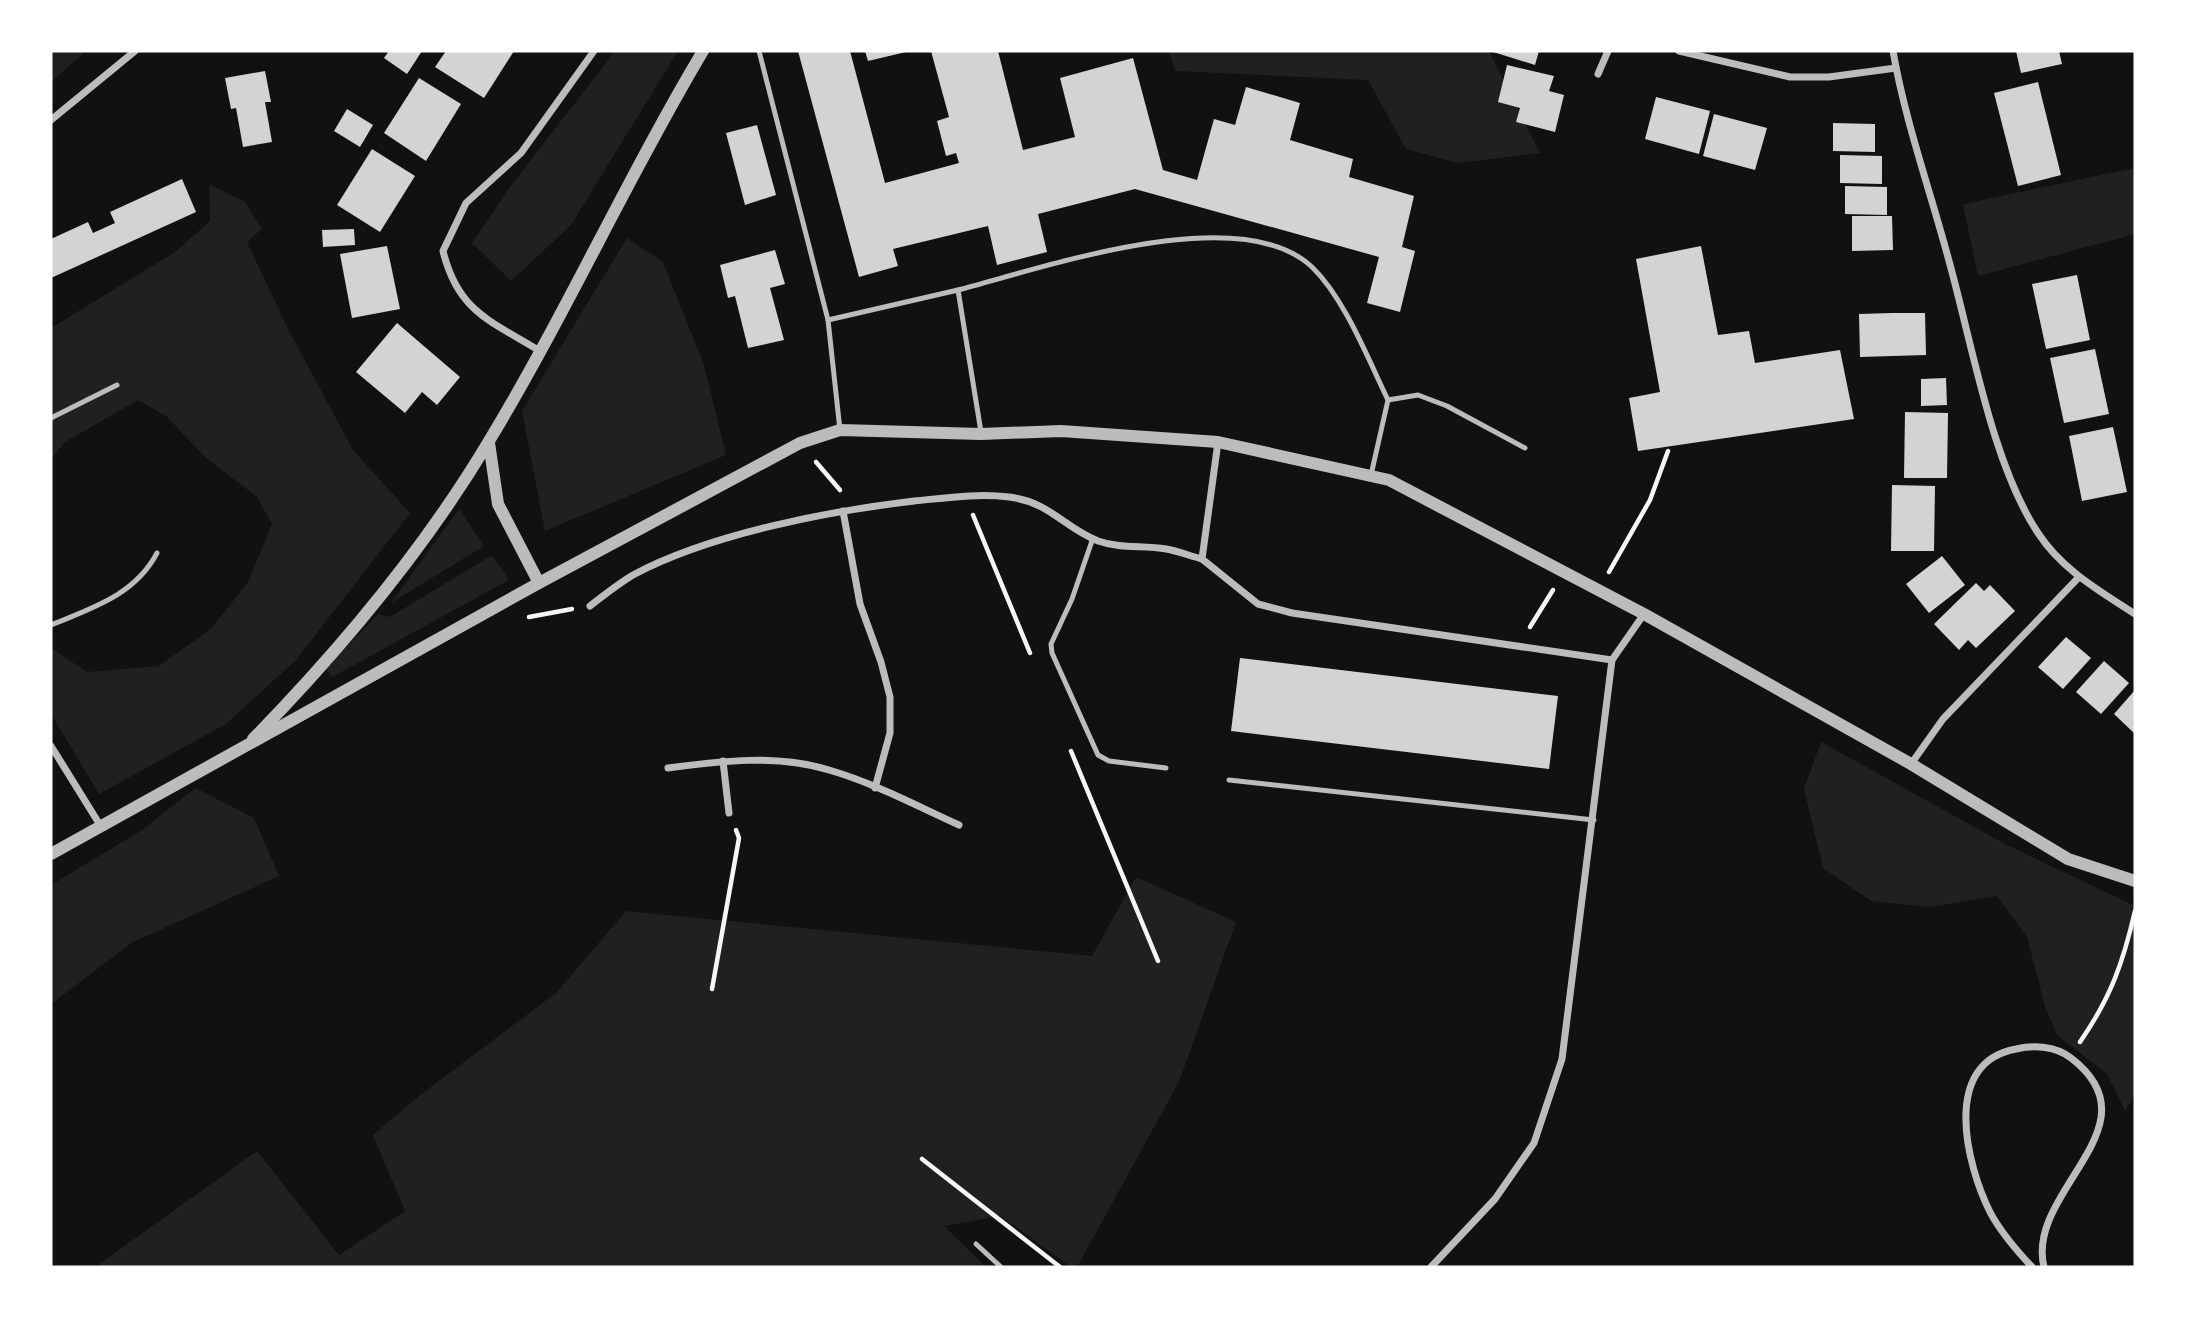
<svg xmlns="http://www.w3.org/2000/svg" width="2186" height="1318" font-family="Montserrat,sans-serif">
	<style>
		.green { fill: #202020 }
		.building { fill: #d3d3d3 }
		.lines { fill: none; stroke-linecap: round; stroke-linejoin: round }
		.path { stroke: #f5f5f5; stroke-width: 4.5 }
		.service { stroke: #bcbcbc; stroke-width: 5 }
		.minor { stroke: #bcbcbc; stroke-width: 7 }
		.tertiary { stroke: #bcbcbc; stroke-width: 12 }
	</style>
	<rect width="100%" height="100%" fill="#111"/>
	<g class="green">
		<polygon points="51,51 86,51 51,82"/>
		<polygon points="615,51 678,51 571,225 511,281 472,243 510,187"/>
		<polygon points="1169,51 1489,51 1540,153 1458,163 1406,149 1368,80 1175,71"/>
		<polygon points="2135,168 2135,234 1978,276 1963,204"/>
		<polygon points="209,184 245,202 262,229 247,242 288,329 353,450 410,513 296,660 226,724 99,794 51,714 51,648 87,672 159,666 212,628 248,582 272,524 257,497 206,458 166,416 138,400 65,442 51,459 51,328 175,252 210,221"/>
		<polygon points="627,238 663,262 704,365 726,455 545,531 522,411"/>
		<polygon points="459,509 484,546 391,603"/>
		<polygon points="492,555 509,580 332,677 326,669 378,614 390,617"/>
		<polygon points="1821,742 2007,845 2135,906 2135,1095 2125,1111 2107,1074 2057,1035 2045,1006 2027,937 1997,896 1930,907 1871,901 1823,868 1804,789"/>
		<polygon points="196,788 254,818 279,876 133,942 51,1004 51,885 139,832"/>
		<polygon points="1136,877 1236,922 1179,1082 1077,1267 1071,1267 1001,1216 944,1226 986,1267 95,1267 257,1151 339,1255 405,1211 373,1135 420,1095 556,993 626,911 1092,956"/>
	</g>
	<g class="building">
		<polygon points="389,51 422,51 407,74 384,58"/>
		<polygon points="446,51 514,51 484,98 435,67"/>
		<polygon points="798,51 850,51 885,183 959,163 956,153 946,156 937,121 949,117 931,51 998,51 1023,150 1075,137 1060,78 1133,58 1163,170 1197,180 1214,119 1235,125 1246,87 1300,103 1290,140 1353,159 1349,177 1414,196 1402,247 1415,251 1400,312 1367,303 1379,257 1135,189 1038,214 1047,252 997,265 988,226 893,249 898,266 859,277"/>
		<polygon points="865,51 906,51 906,52 868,61"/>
		<polygon points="1490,51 1539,51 1535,65"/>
		<polygon points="2016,51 2059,51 2062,64 2021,73"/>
		<polygon points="1507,65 1554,76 1549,91 1564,95 1555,132 1516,122 1520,108 1498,102"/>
		<polygon points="265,71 271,102 265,102 272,142 243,147 236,108 231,109 225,78"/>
		<polygon points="419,78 461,104 426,161 384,133"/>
		<polygon points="2038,82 2061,175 2018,186 1994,93"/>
		<polygon points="1656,97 1710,111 1699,154 1645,139"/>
		<polygon points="347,109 373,125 360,147 334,131"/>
		<polygon points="1714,114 1767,128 1755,170 1703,156"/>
		<polygon points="1833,123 1875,124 1875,152 1833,151"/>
		<polygon points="757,125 776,195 745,205 726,133"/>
		<polygon points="372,149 415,176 380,232 337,205"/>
		<polygon points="1840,155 1882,156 1882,184 1840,183"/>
		<polygon points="182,179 196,212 51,278 51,239 88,222 93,233 115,223 110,212"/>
		<polygon points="1845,186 1887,187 1887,215 1845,214"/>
		<polygon points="1852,216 1892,216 1893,250 1852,251"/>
		<polygon points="354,229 355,245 323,247 322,230"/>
		<polygon points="387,246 400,309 352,318 340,254"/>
		<polygon points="1701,246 1718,335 1749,331 1755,363 1840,350 1854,419 1638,451 1629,398 1660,392 1636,259"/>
		<polygon points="775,250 785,284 770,288 784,340 748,348 735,296 728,298 720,265"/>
		<polygon points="2077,275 2090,340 2046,349 2032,284"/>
		<polygon points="1892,313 1925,313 1926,355 1860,357 1859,314"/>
		<polygon points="397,323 460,377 437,405 422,392 405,413 356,372"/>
		<polygon points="2095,349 2109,414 2064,423 2050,358"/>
		<polygon points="1946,378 1947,405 1921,406 1921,379"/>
		<polygon points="1905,412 1948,413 1947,478 1904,478"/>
		<polygon points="2113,427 2127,492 2082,501 2069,436"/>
		<polygon points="1892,485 1935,486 1934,551 1891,551"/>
		<polygon points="1942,556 1965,585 1929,613 1906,584"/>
		<polygon points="1976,583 1984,591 1990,585 2015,611 1976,648 1968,640 1959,650 1934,624"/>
		<polygon points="2066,637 2091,658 2063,689 2038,667"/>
		<polygon points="1240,658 1558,696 1549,769 1231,731"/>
		<polygon points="2104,661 2129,683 2101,714 2076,692"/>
		<polygon points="2135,690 2135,734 2114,714"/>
	</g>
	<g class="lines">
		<g class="path">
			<polyline points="816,462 840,490"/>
			<polyline points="973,515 1030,653"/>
			<polyline points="1609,572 1650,500 1668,451"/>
			<polyline points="529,617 572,609"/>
			<polyline points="1530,627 1553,590"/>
			<polyline points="1071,751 1158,961"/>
			<polyline points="712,989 739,838 736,830"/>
			<path d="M 2080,1042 C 2111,997 2123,963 2135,911"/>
			<polyline points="922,1159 1060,1267"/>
		</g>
		<g class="service">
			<polyline points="759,51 828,320"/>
			<polyline points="51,418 117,385"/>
			<polyline points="840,430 828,320 958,290"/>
			<path d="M 981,432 L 958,290 C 1043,268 1240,199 1312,267 C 1345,299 1368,359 1388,400"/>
			<polyline points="1371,475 1388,400 1418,395 1447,406 1525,448"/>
			<polyline points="1093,538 1072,599 1051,644 1052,653 1098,755 1109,761 1166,768"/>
			<path d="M 51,625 C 92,608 135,595 157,553"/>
			<polyline points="1229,780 1594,820"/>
			<polyline points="976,1244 1001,1267"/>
		</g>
		<g class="minor">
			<polyline points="1679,51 1790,77 1829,77 1896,68"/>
			<path d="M 1893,51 C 1905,121 1931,193 1949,261 C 1972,343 1992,464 2038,533 C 2062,570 2100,591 2135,614"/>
			<polyline points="1598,74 1608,51"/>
			<polyline points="51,120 135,51"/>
			<path d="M 540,351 C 491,321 458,312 443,251 L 466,203 L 521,153 L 594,51"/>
			<polyline points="1218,442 1202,559 1258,604 1292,613 1612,660"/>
			<polyline points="843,511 860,604 881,662 890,697 890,733 875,788"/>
			<path d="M 590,606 C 604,595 618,584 633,575 C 709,534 829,511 914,501 C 945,498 978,493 1009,497 C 1050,502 1063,527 1098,541 C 1121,549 1143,545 1166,549 C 1178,551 1190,556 1202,559"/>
			<polyline points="51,746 100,825"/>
			<polyline points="723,761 729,813"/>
			<polyline points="1911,764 1943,719 2079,577"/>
			<path d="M 668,768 C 721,761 777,754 829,770 C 874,783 917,806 959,825"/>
			<polyline points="1431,1267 1495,1199 1534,1143 1562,1059 1612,660 1644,614"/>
			<path d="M 2032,1267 C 2017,1251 2001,1233 1990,1212 C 1967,1166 1940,1063 2016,1049 C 2034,1045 2056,1046 2071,1058 C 2160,1126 2025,1191 2044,1267"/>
		</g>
		<g class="tertiary">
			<polyline points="489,443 498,504 539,583"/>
			<path d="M 253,739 C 341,649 424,550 489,441 C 566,314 627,178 703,51"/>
			<polyline points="51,854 539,583 800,443 840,430 981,434 1061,431 1218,442 1389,480 1644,614 1911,764 2068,859 2135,881"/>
		</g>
	</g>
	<rect width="2186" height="1318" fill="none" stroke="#ffffff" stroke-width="105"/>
</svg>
